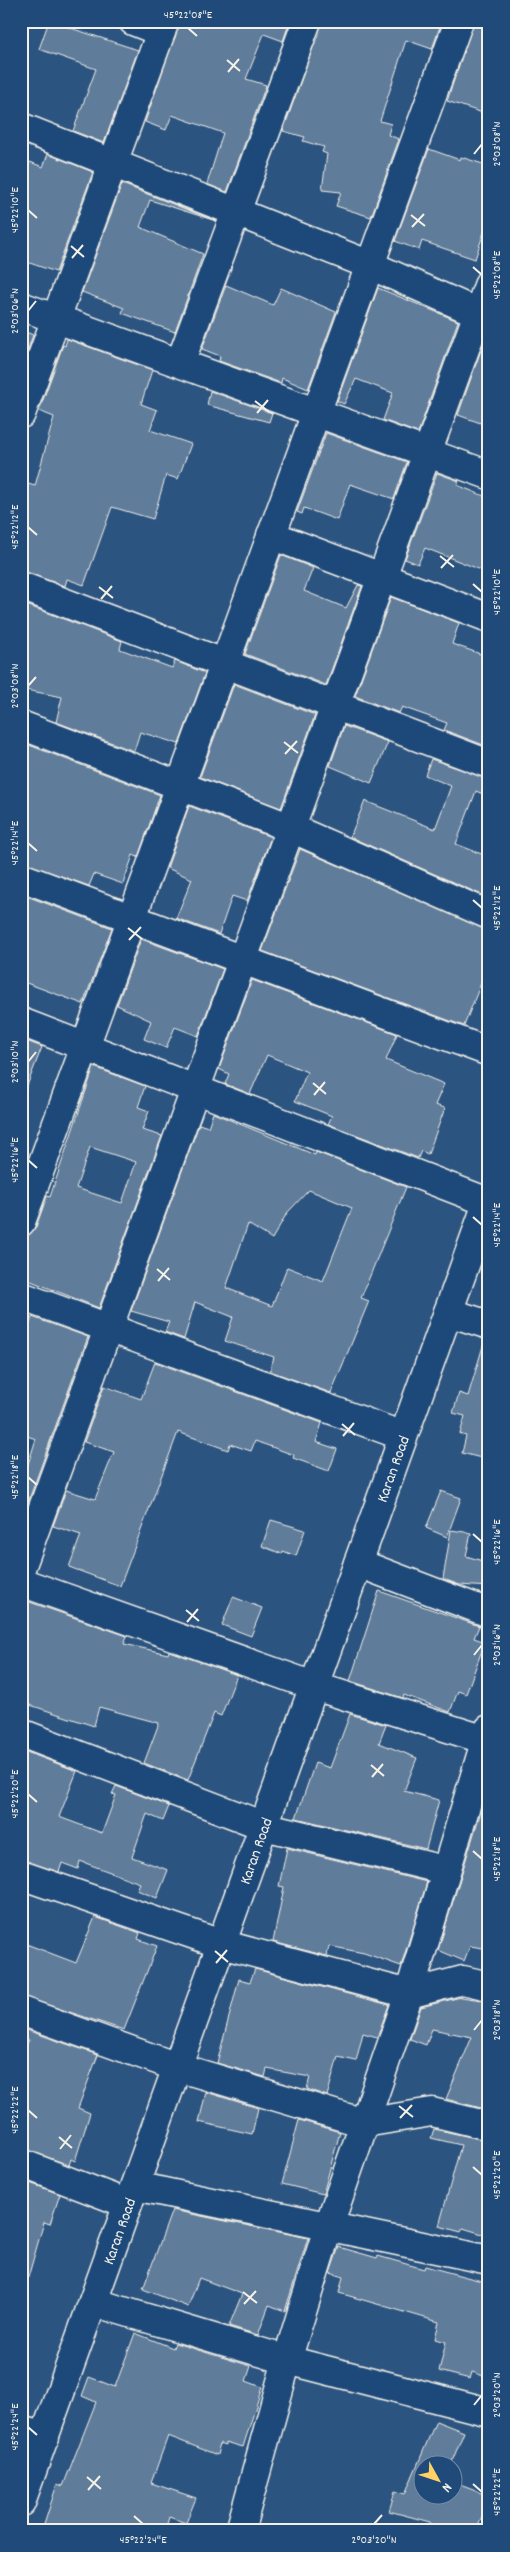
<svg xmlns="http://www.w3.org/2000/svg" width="510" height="2552" font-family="Dekko,sans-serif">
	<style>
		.building { fill: #5e7b9a; stroke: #f4f1e8; fill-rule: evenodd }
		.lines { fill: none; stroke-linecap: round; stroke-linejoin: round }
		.minor-casing { stroke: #f4f1e8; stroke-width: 31 }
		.minor { stroke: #1f4a7a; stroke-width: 28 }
		.ticks { fill: none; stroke: #f4f1e8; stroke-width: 2 }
		.labels { text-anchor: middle; stroke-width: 4; stroke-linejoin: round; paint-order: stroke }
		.street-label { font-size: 16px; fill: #f4f1e8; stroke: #1f4a7a }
		.neatline { fill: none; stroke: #f4f1e8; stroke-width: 2 }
		.ticks-label { font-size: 12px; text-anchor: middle; fill: #f4f1e8 }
	</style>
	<rect width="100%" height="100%" fill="#2c5481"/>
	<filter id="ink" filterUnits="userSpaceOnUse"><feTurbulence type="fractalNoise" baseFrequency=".02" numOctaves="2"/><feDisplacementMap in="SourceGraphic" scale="10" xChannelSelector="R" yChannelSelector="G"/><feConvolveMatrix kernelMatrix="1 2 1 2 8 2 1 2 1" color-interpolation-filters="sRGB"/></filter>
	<g filter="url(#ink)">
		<g class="building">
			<polygon points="49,21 138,50 104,143 73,131 96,69 39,49"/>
			<polygon points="180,21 290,21 283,41 264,34 246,79 266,85 227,192 207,184 223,133 172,115 166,130 145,122"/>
			<polygon points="322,21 442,21 432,49 406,40 380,121 391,124 388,135 399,139 371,217 336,206 341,192 322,190 327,154 322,152 324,147 303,141 305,137 283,131"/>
			<polygon points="474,21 489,21 489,115 447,101"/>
			<polygon points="429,149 460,160 461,157 489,166 489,217 475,259 422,241 419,250 395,241"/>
			<polygon points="48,154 93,172 56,272 21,260 21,186 30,162 43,167"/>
			<polygon points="122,184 216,221 150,200 140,227 203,254 175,332 122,313 124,308 82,292"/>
			<polygon points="226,285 273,305 281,288 336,312 308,389 282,378 281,383 219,361 220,356 202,349"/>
			<polygon points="378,288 458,321 418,433 383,420 393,393 356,379 344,404 337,401"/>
			<polygon points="21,330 33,335 21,368"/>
			<polygon points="487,333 489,334 489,426 458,415"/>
			<polygon points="67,339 152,370 141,404 157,410 150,430 191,444 178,479 166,475 153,519 112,507 84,585 67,579 65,586 21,571 21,482 35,486 54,417 39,411 63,345 65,346"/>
			<polygon points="210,391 272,413 269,422 207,405"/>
			<polygon points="326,433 407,462 394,499 350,484 337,520 304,508 302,514 297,512"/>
			<polygon points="437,473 459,481 457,485 489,498 489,573 425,548 418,564 405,559"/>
			<polygon points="281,555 313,568 304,591 346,608 358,585 362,586 326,685 245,654"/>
			<polygon points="391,597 459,623 452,644 489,657 489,747 444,730 447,723 402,707 399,713 355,696"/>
			<polygon points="21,603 122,641 120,649 172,668 175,661 205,673 179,744 140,732 134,751 56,722 62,697 21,689"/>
			<polygon points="234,684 315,715 281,808 200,777"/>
			<polygon points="344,726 388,742 371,783 330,766"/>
			<polygon points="21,742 160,795 138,857 133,855 123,884 94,874 89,886 21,862"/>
			<polygon points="431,759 489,779 483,794 476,791 456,844 489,857 489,898 350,837 365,801 435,829 451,786 425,775"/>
			<polygon points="189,806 271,837 247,901 232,896 219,934 176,918 192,879 167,868"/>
			<polygon points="300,849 489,930 489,980 483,978 464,1026 262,951"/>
			<polygon points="21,894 112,928 83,1004 21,981"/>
			<polygon points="141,939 223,969 198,1036 175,1027 166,1048 144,1039 151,1021 117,1005"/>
			<polygon points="252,980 397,1034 386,1060 444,1084 435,1105 445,1108 428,1154 421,1151 418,1158 328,1124 332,1116 295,1101 307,1072 267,1055 250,1094 225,1084 229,1074 219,1069"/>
			<polygon points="21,1039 42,1047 23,1096 21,1096"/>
			<path d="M 94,1067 L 145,1086 L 138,1107 L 149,1111 L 142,1130 L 162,1136 L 99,1308 L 21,1277 L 21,1258 L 28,1235 L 36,1227 L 47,1196 L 50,1197 ZM 90,1147 L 136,1162 L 122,1203 L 76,1188 Z"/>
			<path d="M 213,1113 L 315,1155 L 316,1152 L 406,1187 L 361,1298 L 369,1301 L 331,1393 L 270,1371 L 274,1357 L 225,1341 L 233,1317 L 195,1302 L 184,1339 L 165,1332 L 169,1322 L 131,1311 L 199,1124 L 208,1127 ZM 309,1190 L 352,1208 L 323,1281 L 287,1267 L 272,1306 L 226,1288 L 248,1224 L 272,1239 L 287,1213 Z"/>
			<polygon points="32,1317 88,1337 23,1516 21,1516 21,1486 36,1439 21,1434 21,1353"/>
			<polygon points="483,1346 489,1347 489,1460 462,1453 466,1436 460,1434 465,1416 453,1413 459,1393 468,1396"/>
			<polygon points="155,1362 322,1423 316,1442 337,1449 329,1471 293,1458 294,1455 255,1441 251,1451 230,1444 228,1450 178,1432 120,1586 69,1567 81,1535 53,1526 66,1490 95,1499 114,1452 84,1442 104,1386 141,1399"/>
			<polygon points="441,1491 461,1498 447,1537 426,1528"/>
			<polygon points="271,1520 305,1530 296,1556 283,1551 282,1554 262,1546"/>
			<polygon points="451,1530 471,1533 466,1556 489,1563 489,1587 460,1585 443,1579"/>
			<polygon points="379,1591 479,1626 474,1638 485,1642 466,1694 458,1691 450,1712 404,1695 403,1698 350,1681"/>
			<polygon points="233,1597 262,1608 251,1636 222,1625"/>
			<polygon points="21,1599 127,1636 124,1644 168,1654 169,1651 237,1675 221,1716 214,1713 188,1780 144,1763 159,1723 99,1707 94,1726 21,1702"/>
			<polygon points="350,1714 386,1725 379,1743 417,1758 404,1791 439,1800 426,1849 296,1818 315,1763 330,1768"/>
			<polygon points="21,1750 77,1771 59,1817 102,1833 116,1795 112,1794 116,1786 169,1806 163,1821 147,1814 132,1857 168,1870 157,1898 137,1890 140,1883 80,1861 78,1869 62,1863 59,1872 21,1860"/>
			<polygon points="485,1798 489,1798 489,1949 470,1946 464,1961 438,1950"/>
			<polygon points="287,1848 427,1882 401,1966 364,1953 329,1946 327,1956 273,1942 284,1887 279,1886"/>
			<polygon points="95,1917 140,1933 138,1939 157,1946 124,2030 21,1996 21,1942 76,1963"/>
			<polygon points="255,1969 389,2005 377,2037 363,2033 356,2061 338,2057 327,2096 307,2089 310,2077 267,2069 265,2077 217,2063 239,1979 250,1982"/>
			<polygon points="461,1997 489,2001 489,2110 446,2099 472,2037 432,2029 426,2045 410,2039 421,2007"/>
			<polygon points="21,2028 98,2055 78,2108 90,2113 75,2161 71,2159 69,2165 21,2148 21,2138 28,2120 21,2117 21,2056 29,2040 21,2036"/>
			<polygon points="206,2092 258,2108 252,2134 199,2122"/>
			<polygon points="299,2120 340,2132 323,2194 282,2184"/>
			<polygon points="434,2129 489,2141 489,2236 463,2228 461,2232 439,2226 461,2145 431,2138"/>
			<polygon points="21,2180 60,2194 50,2224 44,2222 27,2281 21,2280"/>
			<polygon points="172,2210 308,2238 285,2311 269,2305 258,2335 229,2326 242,2294 199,2278 188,2307 143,2289"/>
			<polygon points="339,2247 377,2258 378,2256 424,2269 425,2266 489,2283 489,2378 472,2372 470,2379 439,2371 446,2342 435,2339 439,2322 339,2293 343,2277 330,2273"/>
			<polygon points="135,2333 173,2348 175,2343 251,2366 246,2381 262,2387 243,2447 226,2442 226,2445 220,2443 217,2455 168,2436 151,2483 196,2498 186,2523 169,2517 165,2531 42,2531 57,2484 63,2486 96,2402 82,2396 89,2377 115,2387"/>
			<polygon points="436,2421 464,2432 451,2464 422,2464 422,2494 452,2494 452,2482 489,2496 489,2520 482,2517 476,2531 445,2531 429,2525 430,2522 389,2511 395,2491 405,2494"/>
		</g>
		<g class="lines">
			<g class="minor-casing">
				<g id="minor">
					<polyline points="133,21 161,32"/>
					<polyline points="21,127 370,265 489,318"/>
					<polyline points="21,306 489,475"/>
					<polyline points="180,363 307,21"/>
					<polyline points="21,414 165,21"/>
					<polyline points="271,535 489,618"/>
					<polyline points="21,586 489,764"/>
					<polyline points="21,725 291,828 489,915"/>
					<polyline points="21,877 489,1052"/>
					<polyline points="21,1022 488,1202"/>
					<polyline points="21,1222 459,21"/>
					<polyline points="21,1296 403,1436"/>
					<polyline points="448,1312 489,1325"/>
					<polyline points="358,1563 489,1613"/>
					<polyline points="21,1568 489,283"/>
					<polyline points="21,1582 314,1686 489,1741"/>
					<polyline points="21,1733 264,1826 444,1870"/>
					<polyline points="21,1875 221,1944 409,1994 463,1980 489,1986"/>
					<polyline points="21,2011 177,2067 364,2123 432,2112 489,2126"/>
					<polyline points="21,2163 128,2204"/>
					<polyline points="135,2186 489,2260"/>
					<polyline points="93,2302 287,2360 489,2412"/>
					<polyline points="21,2430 45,2437"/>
					<path id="s1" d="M 21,2502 L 489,1198"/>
					<polyline points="240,2531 287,2360 328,2228 409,1994 489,1729"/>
				</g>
			</g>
			<use href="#minor" class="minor"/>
		</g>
	</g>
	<path class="ticks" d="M 188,28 L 197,36M 227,60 L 240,71M 228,72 L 239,59M 474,154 L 482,144M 28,210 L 37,218M 411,215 L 425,226M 412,227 L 424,214M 71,246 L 84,257M 72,258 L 83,245M 473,267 L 482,275M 28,311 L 36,301M 255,401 L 269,412M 257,413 L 268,400M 28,527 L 37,535M 440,556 L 454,567M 441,568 L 453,555M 473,584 L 482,592M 99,587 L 113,598M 101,599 L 112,586M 28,686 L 36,677M 284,742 L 298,753M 285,754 L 297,741M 28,843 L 37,851M 473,900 L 482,908M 128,928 L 142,939M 129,940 L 141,927M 28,1062 L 36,1052M 313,1083 L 326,1094M 314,1095 L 325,1082M 28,1160 L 37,1168M 473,1217 L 482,1225M 157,1269 L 170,1280M 158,1281 L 169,1268M 342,1424 L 355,1435M 343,1436 L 354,1423M 28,1477 L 37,1485M 473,1534 L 482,1542M 186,1610 L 199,1621M 187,1622 L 198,1609M 474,1655 L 482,1645M 371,1765 L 384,1776M 372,1777 L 383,1764M 28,1794 L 37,1802M 473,1851 L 482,1859M 215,1951 L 228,1962M 216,1963 L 227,1950M 474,2030 L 482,2020M 399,2106 L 413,2117M 28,2110 L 37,2118M 400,2118 L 412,2105M 59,2137 L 72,2148M 60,2149 L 71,2135M 473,2167 L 482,2175M 243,2292 L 257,2303M 244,2304 L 256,2291M 474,2405 L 482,2395M 28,2427 L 37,2435M 87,2477 L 101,2489M 473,2484 L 482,2492M 88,2490 L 100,2476M 134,2516 L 143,2524M 374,2524 L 382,2515"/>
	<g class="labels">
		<g class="street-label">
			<text dy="6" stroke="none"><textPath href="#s1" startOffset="1098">Karan Road</textPath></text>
			<text dy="6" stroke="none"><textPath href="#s1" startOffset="692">Karan Road</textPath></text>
			<text dy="6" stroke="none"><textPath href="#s1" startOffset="288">Karan Road</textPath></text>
		</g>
	</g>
	<rect width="510" height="2552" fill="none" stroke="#1f4a7a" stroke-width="55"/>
	<g transform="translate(438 2480) rotate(130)"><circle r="24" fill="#1f4a7a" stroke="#748da6"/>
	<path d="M0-4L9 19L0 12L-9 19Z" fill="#ffd166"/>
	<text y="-8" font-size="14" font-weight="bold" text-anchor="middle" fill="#f4f1e8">N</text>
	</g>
	<rect x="28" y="28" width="454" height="2496" class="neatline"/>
	<g class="ticks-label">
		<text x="188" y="18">45°22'08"E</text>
		<text transform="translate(496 144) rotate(-90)" y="4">2°03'08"N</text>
		<text transform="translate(14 210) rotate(-90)" y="4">45°22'10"E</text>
		<text transform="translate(496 275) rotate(-90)" y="4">45°22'08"E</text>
		<text transform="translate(14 311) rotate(-90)" y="4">2°03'06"N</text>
		<text transform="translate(14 527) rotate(-90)" y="4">45°22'12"E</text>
		<text transform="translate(496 592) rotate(-90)" y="4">45°22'10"E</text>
		<text transform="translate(14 686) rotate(-90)" y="4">2°03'08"N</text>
		<text transform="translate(14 843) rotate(-90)" y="4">45°22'14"E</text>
		<text transform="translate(496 908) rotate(-90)" y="4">45°22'12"E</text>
		<text transform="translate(14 1062) rotate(-90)" y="4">2°03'10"N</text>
		<text transform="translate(14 1160) rotate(-90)" y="4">45°22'16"E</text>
		<text transform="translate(496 1225) rotate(-90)" y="4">45°22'14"E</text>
		<text transform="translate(14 1477) rotate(-90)" y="4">45°22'18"E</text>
		<text transform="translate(496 1542) rotate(-90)" y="4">45°22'16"E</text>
		<text transform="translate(496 1645) rotate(-90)" y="4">2°03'16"N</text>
		<text transform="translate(14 1794) rotate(-90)" y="4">45°22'20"E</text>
		<text transform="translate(496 1859) rotate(-90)" y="4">45°22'18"E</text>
		<text transform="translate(496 2020) rotate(-90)" y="4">2°03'18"N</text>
		<text transform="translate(14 2110) rotate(-90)" y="4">45°22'22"E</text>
		<text transform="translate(496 2175) rotate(-90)" y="4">45°22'20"E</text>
		<text transform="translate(496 2395) rotate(-90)" y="4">2°03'20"N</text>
		<text transform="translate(14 2427) rotate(-90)" y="4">45°22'24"E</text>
		<text transform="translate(496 2492) rotate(-90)" y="4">45°22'22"E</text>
		<text x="143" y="2543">45°22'24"E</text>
		<text x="374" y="2543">2°03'20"N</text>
	</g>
</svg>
